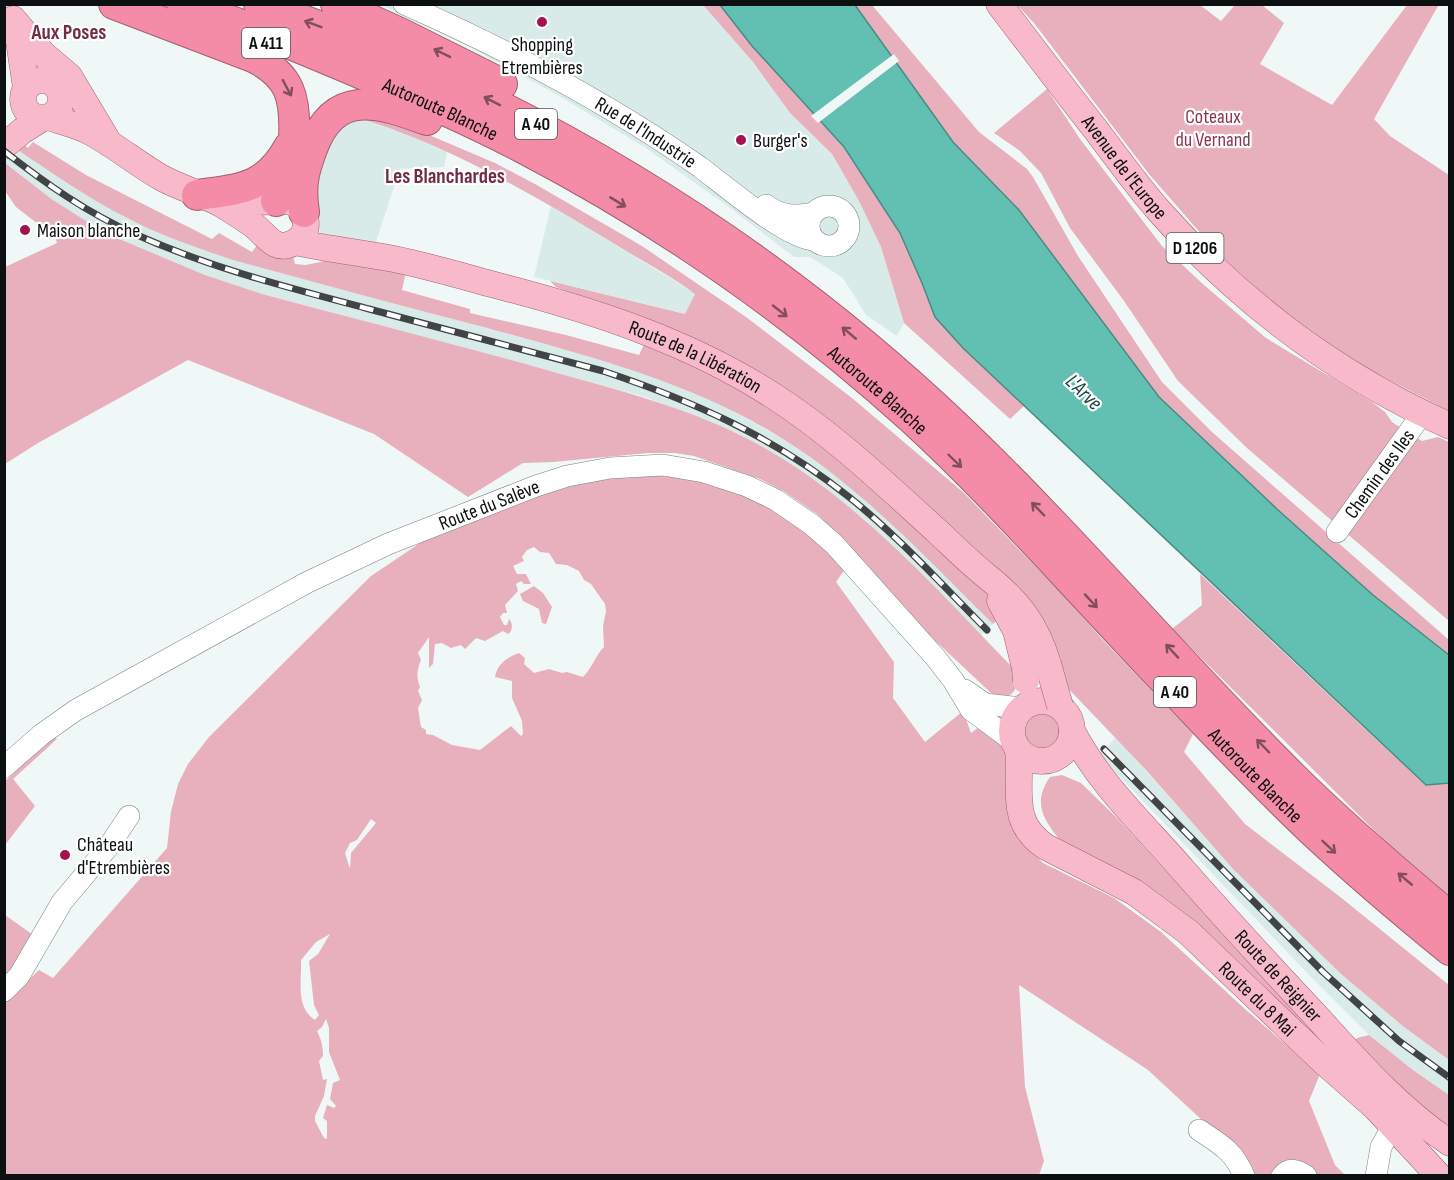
<svg xmlns="http://www.w3.org/2000/svg" width="1454" height="1180" font-family="'Sofia Sans Condensed',sans-serif">
	<style>
		.built { fill: #d9ebe8 }
		.green { fill: #e8b0bd; fill-rule: evenodd }
		.water { fill: #62c0b3; stroke: #488b82; stroke-width: 1.5 }
		.pier { fill: #eff8f6 }
		.lines { fill: none; stroke-linecap: round; stroke-linejoin: round }
		.minor-casing { stroke: #7a8280; stroke-width: 22 }
		.major-casing { stroke: #a36072; stroke-width: 27 }
		.highway-casing { stroke: #a36072; stroke-width: 32 }
		.minor { stroke: #fff; stroke-width: 21 }
		.major { stroke: #f8b9ca; stroke-width: 26 }
		.highway { stroke: #f48ba7; stroke-width: 30 }
		.rail-casing { stroke: #404444; stroke-width: 7 }
		.rail { stroke: #fff; stroke-width: 4.5; stroke-dasharray: 14; stroke-linecap: butt }
		.major-bridge-casing { stroke: #a36072; stroke-width: 27; stroke-linecap: butt }
		.major-bridge { stroke: #f8b9ca; stroke-width: 26 }
		.oneway { stroke: #804e5c }
		.poi-dot { fill: #a4114f; stroke: #fff; stroke-width: 2 }
		.labels { text-anchor: middle; stroke-width: 4.5; stroke-linejoin: round; paint-order: stroke }
		.shield { fill: #fff; stroke: #565858; stroke-width: 1.5 }
		.shield-label { font-size: 18px; font-weight: bold; fill: #0d1010 }
		.poi-label { font-size: 20px; fill: #0d1010; stroke: #fff; text-anchor: start }
		.street-label { font-size: 20px; fill: #0d1010; stroke: #fff }
		.park-label { font-size: 20px; fill: #8c3450; stroke: #fff }
		.neighbourhood-label { font-size: 21px; font-weight: bold; fill: #732d42; stroke: #fff }
		.water-label { font-size: 21px; font-style: italic; fill: #1a453f; stroke: #fff }
	</style>
	<rect width="100%" height="100%" fill="#eff8f6"/>
	<g class="built">
		<polygon points="381,5 703,5 753,62 790,113 832,154 859,201 881,247 904,323 897,336 866,315 843,278 810,257 794,257 725,204 644,147 561,97 472,48"/>
		<polygon points="363,119 405,134 447,152 444,167 400,169 369,263 329,260 311,202 323,157 339,123"/>
		<polygon points="15,148 74,188 130,220 233,260 582,354 655,376 719,404 782,438 841,478 884,515 993,624 981,635 916,569 864,519 809,478 761,446 720,426 642,396 262,294 205,275 105,233 53,200 5,163"/>
		<polygon points="551,206 695,293 686,314 534,277"/>
		<polygon points="1116,737 1233,869 1341,974 1404,1027 1449,1060 1449,1095 1413,1070 1369,1035 1312,978 1099,755"/>
	</g>
	<g class="green">
		<polygon points="703,5 720,5 752,46 843,147 900,233 922,283 935,317 963,348 1024,406 1010,419 904,323 881,247 859,201 832,154 790,113 753,62"/>
		<polygon points="855,5 872,5 979,132 1027,169 1033,177 1078,256 1162,382 1212,432 1449,640 1449,655 1373,595 1278,510 1159,397 1019,210 953,142"/>
		<polygon points="1017,5 1200,5 1221,21 1235,5 1262,5 1284,23 1260,64 1332,105 1407,5 1438,6 1374,119 1390,136 1449,175 1449,411 1370,370 1326,341 1268,299 1217,252 1149,174 1034,23"/>
		<polygon points="1047,89 1080,139 1162,246 1204,285 1266,338 1372,402 1385,412 1392,422 1422,441 1438,437 1449,442 1449,621 1247,448 1178,381 1124,301 1070,228 1041,173 1020,151 994,133"/>
		<path d="M 349,115 L 408,126 L 495,163 L 535,184 L 642,246 L 746,317 L 852,398 L 964,493 L 1064,596 L 1103,640 L 1193,734 L 1184,752 L 1245,824 L 1339,896 L 1449,985 L 1449,1060 L 1404,1027 L 1341,974 L 1233,869 L 1146,770 L 1063,683 L 1023,595 L 993,624 C 926,558 863,489 783,439 C 692,382 589,356 487,328 C 402,306 317,283 233,260 C 198,248 162,236 129,219 C 89,199 52,173 15,148 L 21,142 L 28,148 L 33,142 L 86,175 L 212,239 L 219,233 L 252,252 L 257,245 L 293,256 L 295,264 L 306,265 L 329,260 L 406,272 L 402,290 L 470,309 L 470,313 L 566,335 L 639,355 L 645,342 L 778,384 L 738,361 L 678,333 L 556,287 L 550,281 L 685,314 L 695,294 C 670,275 640,260 613,243 C 530,193 443,142 349,115 Z"/>
		<path d="M 5,163 L 53,200 L 105,233 L 205,275 L 262,294 C 356,319 450,343 543,369 C 617,390 693,408 761,446 C 860,501 937,590 1015,670 C 1016,675 1017,681 1016,686 C 1014,698 999,699 991,693 L 927,633 L 857,554 L 817,514 L 785,492 L 760,479 L 694,456 L 675,453 L 648,453 L 553,462 L 523,463 L 468,497 L 374,434 L 188,360 L 38,443 L 5,464 L 5,267 L 57,243 L 55,237 L 16,207 L 5,191 Z"/>
		<path d="M 656,475 L 704,482 L 764,503 L 818,541 L 845,569 L 836,582 L 894,662 L 893,698 L 925,742 L 963,711 L 971,733 L 979,727 L 998,740 L 1009,760 L 1026,846 L 1043,863 L 1114,898 L 1161,932 L 1246,1010 L 1320,1074 L 1309,1101 L 1335,1165 L 1345,1175 L 1250,1175 L 1204,1122 L 1148,1070 L 1019,985 L 1025,1087 L 1044,1161 L 1039,1175 L 5,1176 L 5,1001 L 12,996 L 39,970 L 53,978 L 167,848 L 171,812 L 178,784 L 188,764 L 209,737 L 371,576 L 429,537 L 516,503 L 578,484 L 615,478 ZM 534,547 L 540,552 L 549,553 L 556,564 L 567,565 L 579,571 L 584,580 L 591,584 L 605,604 L 606,611 L 603,626 L 604,647 C 595,656 593,667 583,677 L 567,672 L 562,673 L 549,669 L 534,673 L 524,664 L 525,658 L 519,653 C 508,657 497,664 495,677 L 512,681 L 512,698 L 522,721 L 523,734 L 521,736 L 511,726 L 480,750 L 452,745 L 433,735 L 426,734 L 426,730 L 421,727 L 418,708 L 422,700 L 418,691 L 420,687 C 416,677 417,670 421,660 L 418,653 L 429,637 L 429,668 L 433,664 L 435,644 L 442,643 L 451,648 L 461,645 L 465,649 L 476,638 L 485,641 L 503,631 L 508,634 C 513,631 513,623 509,619 L 507,625 L 504,625 L 500,617 L 503,613 L 507,613 L 505,605 L 518,591 L 516,584 L 521,581 L 524,584 L 531,584 L 526,574 L 517,574 L 513,566 L 524,561 L 522,557 L 527,550 ZM 371,819 L 376,823 L 351,853 L 350,869 L 345,853 L 350,843 L 357,840 ZM 330,934 L 318,954 L 309,961 L 314,1005 L 319,1015 L 315,1020 C 295,1008 302,980 301,960 L 316,942 ZM 326,1019 L 329,1028 L 329,1052 L 340,1080 L 333,1083 L 330,1099 L 336,1106 L 334,1108 L 327,1105 L 323,1118 L 327,1121 L 327,1139 L 324,1138 L 315,1121 L 315,1116 L 324,1096 L 327,1079 L 323,1080 L 319,1061 L 323,1056 C 323,1046 321,1039 317,1031 L 322,1027 Z"/>
		<polygon points="1200,574 1425,785 1449,783 1449,896 1392,848 1172,629 1202,605"/>
		<polygon points="534,586 543,593 552,607 546,624 542,623 539,609 523,601 520,594"/>
		<circle cx="1042" cy="731" r="20"/>
		<polygon points="54,737 57,739 13,779 35,806 5,845 5,781"/>
		<path d="M 1062,775 L 1081,783 L 1116,817 L 1339,1057 L 1335,1061 L 1059,839 C 1042,818 1033,801 1050,777 Z"/>
		<polygon points="5,915 36,937 5,983"/>
		<polygon points="1369,1035 1413,1070 1449,1095 1449,1125 1439,1121 1352,1044 1357,1038"/>
	</g>
	<polygon class="water" points="720,5 855,5 953,142 1019,210 1159,397 1278,510 1373,595 1449,655 1449,783 1426,785 963,348 935,317 922,283 900,233 844,147 752,46"/>
	<polygon class="pier" points="894,54 899,61 818,123 811,116"/>
	<g class="lines">
		<g class="minor-casing">
			<g id="minor">
				<path id="s1" d="M 404,4 C 508,50 607,102 700,167 C 724,185 787,239 814,240"/>
				<path d="M 766,205 C 782,217 796,216 814,213"/>
				<circle cx="829" cy="226" r="20"/>
				<path id="s2" d="M 1337,532 L 1422,414"/>
				<polyline points="965,690 985,704 1022,708"/>
				<path id="s3" d="M 4,767 L 42,734 L 76,710 L 306,583 L 388,544 L 536,486 L 567,476 L 610,468 L 663,465 L 704,472 L 747,486 L 776,500 L 811,524 L 834,544 L 935,657 L 953,680 L 971,710 L 1013,741"/>
				<polyline points="4,991 19,976 62,902 109,846 129,816"/>
				<path d="M 1199,1130 C 1220,1144 1234,1151 1244,1176"/>
				<path d="M 1282,1176 C 1289,1167 1298,1170 1306,1176"/>
				<polyline points="1376,1176 1381,1147 1393,1125"/>
			</g>
		</g>
		<g class="major-casing">
			<g id="major">
				<path id="s4" d="M 999,4 C 1031,46 1063,88 1096,130 C 1117,158 1137,186 1160,212 C 1241,303 1339,376 1450,426"/>
				<polyline points="13,19 43,54 69,76 109,143"/>
				<polyline points="14,25 19,41 26,88"/>
				<circle cx="42" cy="99" r="19"/>
				<path d="M 49,117 C 62,122 76,125 88,131 C 114,144 137,164 162,178 C 181,188 202,194 221,204 C 231,210 242,217 252,224 C 265,233 274,253 293,243 C 313,234 308,209 290,201 L 219,203"/>
				<polyline points="4,146 22,131 41,119"/>
				<path id="s5" d="M 295,242 C 328,249 361,253 394,259 C 428,266 462,276 495,285 C 592,310 688,341 772,395 C 833,434 884,483 937,531 C 952,545 968,561 984,574 C 1017,600 1036,623 1048,664"/>
				<polyline points="1000,601 1016,631 1025,668"/>
				<circle cx="1042" cy="731" r="30"/>
				<path id="s6" d="M 1072,731 C 1100,785 1144,825 1183,870 C 1227,920 1272,969 1318,1018 C 1358,1062 1399,1109 1450,1143"/>
				<path id="s7" d="M 1018,750 C 1023,788 1007,821 1046,847 L 1134,892 L 1188,932 L 1325,1063 L 1376,1108 L 1439,1176"/>
			</g>
		</g>
		<g class="highway-casing">
			<g id="highway">
				<path d="M 114,4 L 253,57 C 291,75 296,99 294,139 C 292,164 289,179 276,201"/>
				<path id="s8" d="M 182,4 C 244,24 303,49 362,74 C 417,97 471,121 523,148 C 663,221 795,313 912,419 C 999,499 1076,588 1158,674 C 1208,726 1257,779 1310,829 C 1355,871 1402,911 1450,950"/>
				<path d="M 259,4 C 521,96 757,237 958,428 C 1074,539 1177,662 1291,775 C 1341,825 1395,871 1450,917"/>
				<polyline points="336,4 402,34 502,84"/>
				<path d="M 197,195 C 240,189 266,189 289,147"/>
				<path d="M 304,212 C 300,186 303,173 312,149 C 334,88 378,102 427,120"/>
			</g>
		</g>
		<use href="#minor" class="minor"/>
		<use href="#major" class="major"/>
		<use href="#highway" class="highway"/>
		<g class="rail-casing">
			<g id="rail">
				<path d="M 4,151 C 45,183 87,213 135,234 C 210,268 290,288 369,309 C 447,330 525,350 603,371 C 693,401 774,437 849,497 C 899,537 942,585 987,630"/>
				<polyline points="1104,749 1323,972 1399,1041 1450,1078"/>
			</g>
		</g>
		<use href="#rail" class="rail"/>
		<g class="major-bridge-casing">
			<g id="major-bridge">
				<polyline points="1048,664 1060,706"/>
				<polyline points="1025,668 1026,681"/>
			</g>
		</g>
		<use href="#major-bridge" class="major-bridge"/>
	</g>
	<defs><path id="oneway-shaft" d="M-6 0H5M1.5-3L5.5 0L1.5 3" fill="none" stroke-width="1.6" stroke-linecap="round" stroke-linejoin="round" transform="scale(1.5)"/></defs>
	<g class="oneway">
		<use href="#oneway-shaft" transform="translate(313 24) rotate(-159)"/>
		<use href="#oneway-shaft" transform="translate(442 53) rotate(-154)"/>
		<use href="#oneway-shaft" transform="translate(287 88) rotate(62)"/>
		<use href="#oneway-shaft" transform="translate(492 101) rotate(-153)"/>
		<use href="#oneway-shaft" transform="translate(618 202) rotate(31)"/>
		<use href="#oneway-shaft" transform="translate(780 311) rotate(38)"/>
		<use href="#oneway-shaft" transform="translate(849 333) rotate(-140)"/>
		<use href="#oneway-shaft" transform="translate(955 461) rotate(44)"/>
		<use href="#oneway-shaft" transform="translate(1038 509) rotate(-134)"/>
		<use href="#oneway-shaft" transform="translate(1091 601) rotate(47)"/>
		<use href="#oneway-shaft" transform="translate(1172 651) rotate(-133)"/>
		<use href="#oneway-shaft" transform="translate(1263 746) rotate(-134)"/>
		<use href="#oneway-shaft" transform="translate(1329 847) rotate(43)"/>
		<use href="#oneway-shaft" transform="translate(1405 879) rotate(-140)"/>
	</g>
	<g class="poi-dot">
		<circle cx="542" cy="22" r="6"/>
		<circle cx="741" cy="140" r="6"/>
		<circle cx="25" cy="230" r="6"/>
		<circle cx="65" cy="855" r="6"/>
	</g>
	<g class="labels">
		<g class="shield">
			<rect x="242" y="28" width="48" height="30" rx="4.5"/>
			<rect x="515" y="109" width="42" height="30" rx="4.5"/>
			<rect x="1166.5" y="233" width="57" height="30" rx="4.5"/>
			<rect x="1154" y="677" width="42" height="30" rx="4.5"/>
		</g>
		<g class="shield-label">
			<text x="266" y="49">A 411</text>
			<text x="536" y="130">A 40</text>
			<text x="1195" y="254">D 1206</text>
			<text x="1175" y="698">A 40</text>
		</g>
		<g class="poi-label">
			<text x="542" y="51" text-anchor="middle">Shopping<tspan x="542" dy="23">Etrembières</tspan></text>
			<text x="753" y="147">Burger's</text>
			<text x="37" y="237">Maison blanche</text>
			<text x="77" y="851">Château<tspan x="77" dy="23">d'Etrembières</tspan></text>
		</g>
		<g class="street-label">
			<text dy="7" stroke="none"><textPath href="#s8" startOffset="279">Autoroute Blanche</textPath></text>
			<text dy="7" stroke="none"><textPath href="#s1" startOffset="274">Rue de l'Industrie</textPath></text>
			<text dy="7" stroke="none"><textPath href="#s4" startOffset="206">Avenue de l'Europe</textPath></text>
			<text dy="7" stroke="none"><textPath href="#s5" startOffset="418">Route de la Libération</textPath></text>
			<text dy="7" stroke="none"><textPath href="#s8" startOffset="801">Autoroute Blanche</textPath></text>
			<text dy="7" stroke="none"><textPath href="#s2" startOffset="72">Chemin des Iles</textPath></text>
			<text dy="7" stroke="none"><textPath href="#s3" startOffset="554">Route du Salève</textPath></text>
			<text dy="7" stroke="none"><textPath href="#s8" startOffset="1341">Autoroute Blanche</textPath></text>
			<text dy="7" stroke="none"><textPath href="#s6" startOffset="321">Route de Reignier</textPath></text>
			<text dy="7" stroke="none"><textPath href="#s7" startOffset="369">Route du 8 Mai</textPath></text>
		</g>
		<g class="park-label">
			<text x="1213" y="123">Coteaux<tspan x="1213" dy="23">du Vernand</tspan></text>
		</g>
		<g class="neighbourhood-label">
			<text x="69" y="39">Aux Poses</text>
			<text x="445" y="183">Les Blanchardes</text>
		</g>
		<g class="water-label">
			<text transform="translate(1084 392) rotate(44)" y="7">L'Arve</text>
		</g>
	</g>
	<rect width="1454" height="1180" fill="none" stroke="#0d1010" stroke-width="12"/>
</svg>
